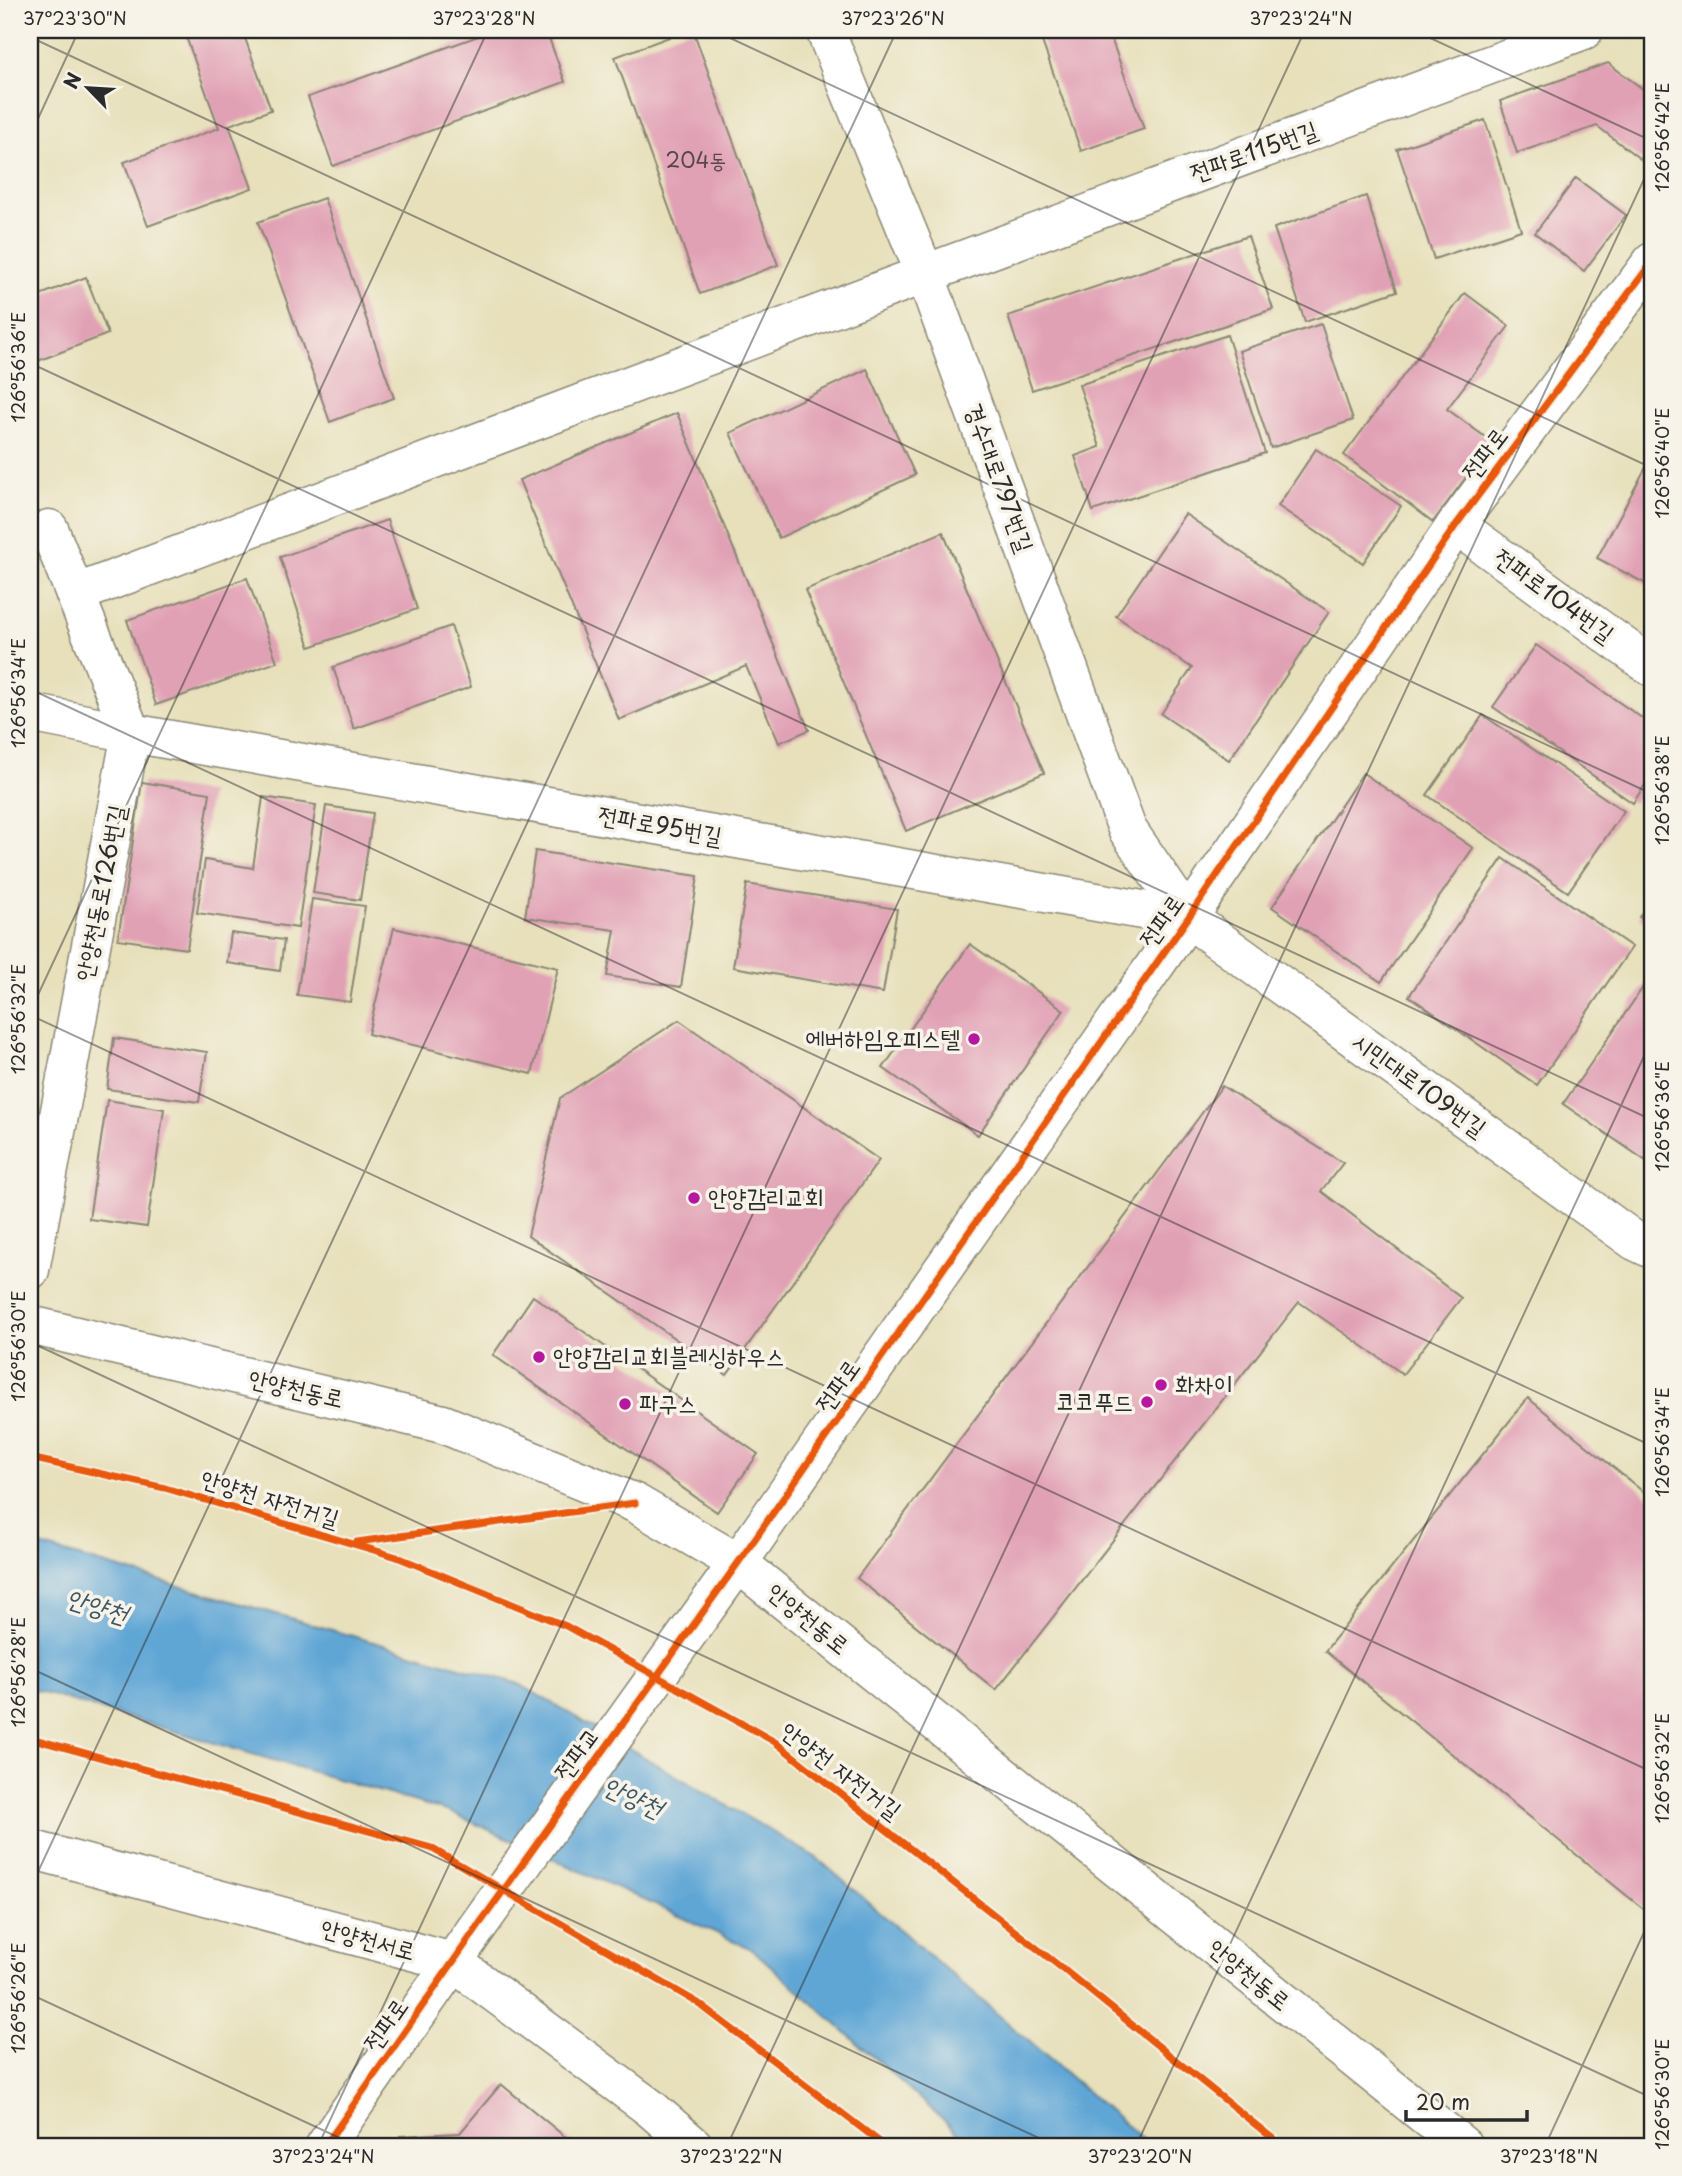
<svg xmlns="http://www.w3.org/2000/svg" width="1682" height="2176" font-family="'Playpen Sans','Poor Story',sans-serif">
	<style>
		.water { fill: #5ea6d5; stroke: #446880; stroke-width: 2 }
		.building { fill: #e1a1b5 }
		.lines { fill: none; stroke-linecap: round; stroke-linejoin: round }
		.street-casing { stroke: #898673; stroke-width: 41 }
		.secondary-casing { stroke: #898673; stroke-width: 41 }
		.street { stroke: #fff; stroke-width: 38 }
		.secondary { stroke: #fff; stroke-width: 38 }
		.cycleway-casing { stroke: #f7f3e8; stroke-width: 11 }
		.cycleway { stroke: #e8590c; stroke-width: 7 }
		.ticks { fill: none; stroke: #2b2b2b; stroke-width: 2; stroke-opacity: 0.45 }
		.poi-dot { fill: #b5179e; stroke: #f7f3e8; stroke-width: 2.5 }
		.labels { text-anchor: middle; stroke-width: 7; stroke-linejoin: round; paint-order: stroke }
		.number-label { font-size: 21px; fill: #58484e }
		.street-label { font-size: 24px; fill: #2b2b2b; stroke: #f7f3e8 }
		.poi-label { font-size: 24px; fill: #2b2b2b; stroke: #f7f3e8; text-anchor: start }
		.water-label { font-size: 26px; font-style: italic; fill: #3d5666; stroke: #f7f3e8 }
		.neatline { fill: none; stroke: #2b2b2b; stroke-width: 2.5 }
		.ticks-label { font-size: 18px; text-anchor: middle; fill: #2b2b2b }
	</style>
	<rect width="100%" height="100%" fill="#f7f3e8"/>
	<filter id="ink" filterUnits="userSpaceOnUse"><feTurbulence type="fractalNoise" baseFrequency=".0143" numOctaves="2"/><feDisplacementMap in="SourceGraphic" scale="14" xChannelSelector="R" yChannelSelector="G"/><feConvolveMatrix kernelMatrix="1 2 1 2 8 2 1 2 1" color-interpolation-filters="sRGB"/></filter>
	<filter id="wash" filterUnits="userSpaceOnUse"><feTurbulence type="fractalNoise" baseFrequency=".00686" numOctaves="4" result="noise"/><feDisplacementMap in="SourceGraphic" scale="28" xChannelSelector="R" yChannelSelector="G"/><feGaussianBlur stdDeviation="1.57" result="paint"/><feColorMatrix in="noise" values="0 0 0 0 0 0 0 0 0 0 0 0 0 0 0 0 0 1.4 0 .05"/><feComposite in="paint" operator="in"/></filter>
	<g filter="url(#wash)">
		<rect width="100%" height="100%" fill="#e7e0bb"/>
		<polygon class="water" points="30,1543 519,1684 817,1858 1150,2146 973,2146 752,1949 450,1812 30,1689"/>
		<g id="blocks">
			<g class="building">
				<polygon points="198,30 242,30 271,110 229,125 252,188 148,226 124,162 219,128 185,34"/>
				<polygon points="495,30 546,30 565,82 333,166 308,97"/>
				<polygon points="688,30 693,30 778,265 700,294 615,57"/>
				<polygon points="1038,30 1108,30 1144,129 1081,151"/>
				<polygon points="1608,63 1652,96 1652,168 1597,126 1517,153 1500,101"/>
				<polygon points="1485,120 1521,230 1434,259 1397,149"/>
				<polygon points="1576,178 1626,215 1584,271 1535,233"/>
				<polygon points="1366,196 1397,291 1305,322 1274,228"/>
				<polygon points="324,198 394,398 330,422 258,222"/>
				<polygon points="1248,236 1273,309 1032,390 1008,316"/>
				<polygon points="86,277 108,334 30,364 30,284 35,297"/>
				<polygon points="1465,293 1509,326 1447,409 1492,442 1433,522 1344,455"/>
				<polygon points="1321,324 1353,420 1271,448 1239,351"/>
				<polygon points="1227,335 1265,453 1093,511 1075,456 1100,447 1079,385"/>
				<polygon points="867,369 915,475 779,538 730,433"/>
				<polygon points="677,413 809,730 779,743 746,666 619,720 519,480"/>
				<polygon points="1316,449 1401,506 1363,563 1278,506"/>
				<polygon points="1652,456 1652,587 1597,558"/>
				<polygon points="1185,514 1329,612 1229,760 1161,714 1192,668 1116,616"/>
				<polygon points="387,520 417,609 310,647 280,557"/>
				<polygon points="943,532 1044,773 906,831 805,590"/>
				<polygon points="247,578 277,662 156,705 127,620"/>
				<polygon points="451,626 471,687 354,729 333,667"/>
				<polygon points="1536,645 1652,725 1652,774 1633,803 1493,707"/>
				<polygon points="1483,715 1624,811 1568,892 1427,795"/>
				<polygon points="1363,773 1473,848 1381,982 1272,907"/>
				<polygon points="142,782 210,793 187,949 118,939"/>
				<polygon points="263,797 316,805 298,928 197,913 205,860 253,868"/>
				<polygon points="326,806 373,813 360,900 313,893"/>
				<polygon points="535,851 698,876 681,987 607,976 615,930 525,917"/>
				<polygon points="1503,858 1632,947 1537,1085 1409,996"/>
				<polygon points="747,884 897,909 883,993 733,967"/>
				<polygon points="1652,898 1652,926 1639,917"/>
				<polygon points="312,899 365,906 350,1002 297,995"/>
				<polygon points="394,928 558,968 532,1074 368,1034"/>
				<polygon points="231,933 284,940 280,971 227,963"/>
				<polygon points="970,944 1064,1010 978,1135 883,1068"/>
				<polygon points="1648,980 1652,983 1652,1165 1563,1104"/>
				<polygon points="679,1020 879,1160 727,1375 528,1236 560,1098"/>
				<polygon points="114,1038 207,1052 199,1102 107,1089"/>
				<polygon points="1222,1086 1343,1163 1321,1191 1461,1298 1403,1374 1299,1302 996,1690 857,1578"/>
				<polygon points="107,1100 164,1109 147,1227 89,1219"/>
				<polygon points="533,1296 758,1454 717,1512 493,1355"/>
				<polygon points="1528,1398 1652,1499 1652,1916 1325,1651"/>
				<polygon points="501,2084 576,2146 400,2146 400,2136 460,2133"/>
			</g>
		</g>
	</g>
	<g filter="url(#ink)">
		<use href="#blocks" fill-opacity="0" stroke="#898673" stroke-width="2"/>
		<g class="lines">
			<g class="street-casing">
				<g id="street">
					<polyline points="825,30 925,274 1127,829 1188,918 1635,1241 1652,1249"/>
					<polyline points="1456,525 1652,667"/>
					<polyline points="75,594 925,274 1584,30"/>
					<polyline points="30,713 131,733 1188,918"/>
					<polyline points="30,1270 131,733 49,529"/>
				</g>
			</g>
			<g class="secondary-casing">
				<g id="secondary">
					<polyline points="30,1325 443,1424 635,1503 738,1563 1463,2146"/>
					<polyline points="30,1849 453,1962 649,2107 694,2146"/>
					<polyline points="325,2146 478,1926 738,1563 1188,918 1456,525 1652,262"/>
				</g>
			</g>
			<use href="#street" class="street"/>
			<use href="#secondary" class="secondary"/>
			<g class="cycleway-casing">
				<g id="cycleway">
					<polyline points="30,1458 165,1488 397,1557 566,1626 775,1742 1063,1969 1282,2146"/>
					<polyline points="357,1542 635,1503"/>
					<polyline points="30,1738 431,1848 698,2003 885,2146"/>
					<polyline points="325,2146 478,1926 738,1563 1188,918 1456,525 1652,262"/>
				</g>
			</g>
			<use href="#cycleway" class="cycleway"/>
		</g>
	</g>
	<path class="ticks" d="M 713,30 L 1652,468M 1413,30 L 1652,141M 30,37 L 1652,794M 30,136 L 79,30M 30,363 L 1652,1120M 30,689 L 1652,1446M 30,1012 L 488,30M 30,1015 L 1652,1772M 30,1342 L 1652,2098M 30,1668 L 1056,2146M 30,1889 L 897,30M 30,1994 L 357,2146M 318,2146 L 1305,30M 727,2146 L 1652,162M 1136,2146 L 1652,1039M 1545,2146 L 1652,1915"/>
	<g class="poi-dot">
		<circle cx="974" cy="1039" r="7"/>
		<circle cx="694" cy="1198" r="7"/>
		<circle cx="539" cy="1357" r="7"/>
		<circle cx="1161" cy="1385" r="7"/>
		<circle cx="1147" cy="1402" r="7"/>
		<circle cx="625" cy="1404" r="7"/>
	</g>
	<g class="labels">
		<g class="number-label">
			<text x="696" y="168">204동</text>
		</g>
		<g class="street-label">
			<text transform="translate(1254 152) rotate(-20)" y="8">전파로115번길</text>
			<text transform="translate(1485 454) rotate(-53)" y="8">전파로</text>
			<text transform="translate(999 478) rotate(70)" y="8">경수대로797번길</text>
			<text transform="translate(1554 596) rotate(36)" y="8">전파로104번길</text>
			<text transform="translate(660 826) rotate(10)" y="8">전파로95번길</text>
			<text transform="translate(101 893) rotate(-79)" y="8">안양천동로126번길</text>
			<text transform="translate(1162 921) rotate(-55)" y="8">전파로</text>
			<text transform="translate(1419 1085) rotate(36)" y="8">시민대로109번길</text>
			<text transform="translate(838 1386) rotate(-55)" y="8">전파로</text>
			<text transform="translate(296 1389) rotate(13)" y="8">안양천동로</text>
			<text transform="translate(270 1499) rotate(17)" y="8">안양천 자전거길</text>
			<text transform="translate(808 1619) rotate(39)" y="8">안양천동로</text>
			<text transform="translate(577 1754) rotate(-54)" y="8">전파교</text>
			<text transform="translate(841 1771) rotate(37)" y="8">안양천 자전거길</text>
			<text transform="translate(368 1940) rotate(15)" y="8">안양천서로</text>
			<text transform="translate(1249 1975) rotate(39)" y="8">안양천동로</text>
			<text transform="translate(386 2025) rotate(-55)" y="8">전파로</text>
		</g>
		<g class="poi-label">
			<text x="960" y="1047" text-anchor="end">에버하임오피스텔</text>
			<text x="708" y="1206">안양감리교회</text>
			<text x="553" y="1365">안양감리교회블레싱하우스</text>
			<text x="1175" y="1393">화차이</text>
			<text x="1133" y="1410" text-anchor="end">코코푸드</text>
			<text x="639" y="1412">파구스</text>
		</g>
		<g class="water-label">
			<text transform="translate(97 1606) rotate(17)" y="9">안양천</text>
			<text transform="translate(633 1797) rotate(25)" y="9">안양천</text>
		</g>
	</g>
	<rect width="1682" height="2176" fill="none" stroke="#f7f3e8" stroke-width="77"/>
	<g transform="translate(88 88) rotate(295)" stroke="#f7f3e8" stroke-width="5" paint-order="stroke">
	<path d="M0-5L12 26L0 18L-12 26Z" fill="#2b2b2b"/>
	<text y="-10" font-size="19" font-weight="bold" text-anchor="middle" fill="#2b2b2b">N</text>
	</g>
	<path d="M1406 2110v10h121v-10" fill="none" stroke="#2b2b2b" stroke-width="3.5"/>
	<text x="1416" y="2110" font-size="21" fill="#2b2b2b" stroke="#f7f3e8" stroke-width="5" paint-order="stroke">20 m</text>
	<rect x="38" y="38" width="1606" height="2100" class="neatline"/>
	<g class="ticks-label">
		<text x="75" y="25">37°23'30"N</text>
		<text x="484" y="25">37°23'28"N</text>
		<text x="893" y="25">37°23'26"N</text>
		<text x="1301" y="25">37°23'24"N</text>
		<text transform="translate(1663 137) rotate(-90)" y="6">126°56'42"E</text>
		<text transform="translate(19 367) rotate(-90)" y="6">126°56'36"E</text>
		<text transform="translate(1663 463) rotate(-90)" y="6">126°56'40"E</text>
		<text transform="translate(19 693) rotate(-90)" y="6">126°56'34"E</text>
		<text transform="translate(1663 790) rotate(-90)" y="6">126°56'38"E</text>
		<text transform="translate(19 1019) rotate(-90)" y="6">126°56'32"E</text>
		<text transform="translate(1663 1116) rotate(-90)" y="6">126°56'36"E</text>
		<text transform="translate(19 1346) rotate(-90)" y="6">126°56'30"E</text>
		<text transform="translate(1663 1442) rotate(-90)" y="6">126°56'34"E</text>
		<text transform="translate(19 1672) rotate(-90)" y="6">126°56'28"E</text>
		<text transform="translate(1663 1768) rotate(-90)" y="6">126°56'32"E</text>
		<text transform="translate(19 1998) rotate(-90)" y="6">126°56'26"E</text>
		<text transform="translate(1663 2094) rotate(-90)" y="6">126°56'30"E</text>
		<text x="323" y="2163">37°23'24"N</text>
		<text x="731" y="2163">37°23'22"N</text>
		<text x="1140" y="2163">37°23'20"N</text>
		<text x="1549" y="2163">37°23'18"N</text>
	</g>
</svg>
